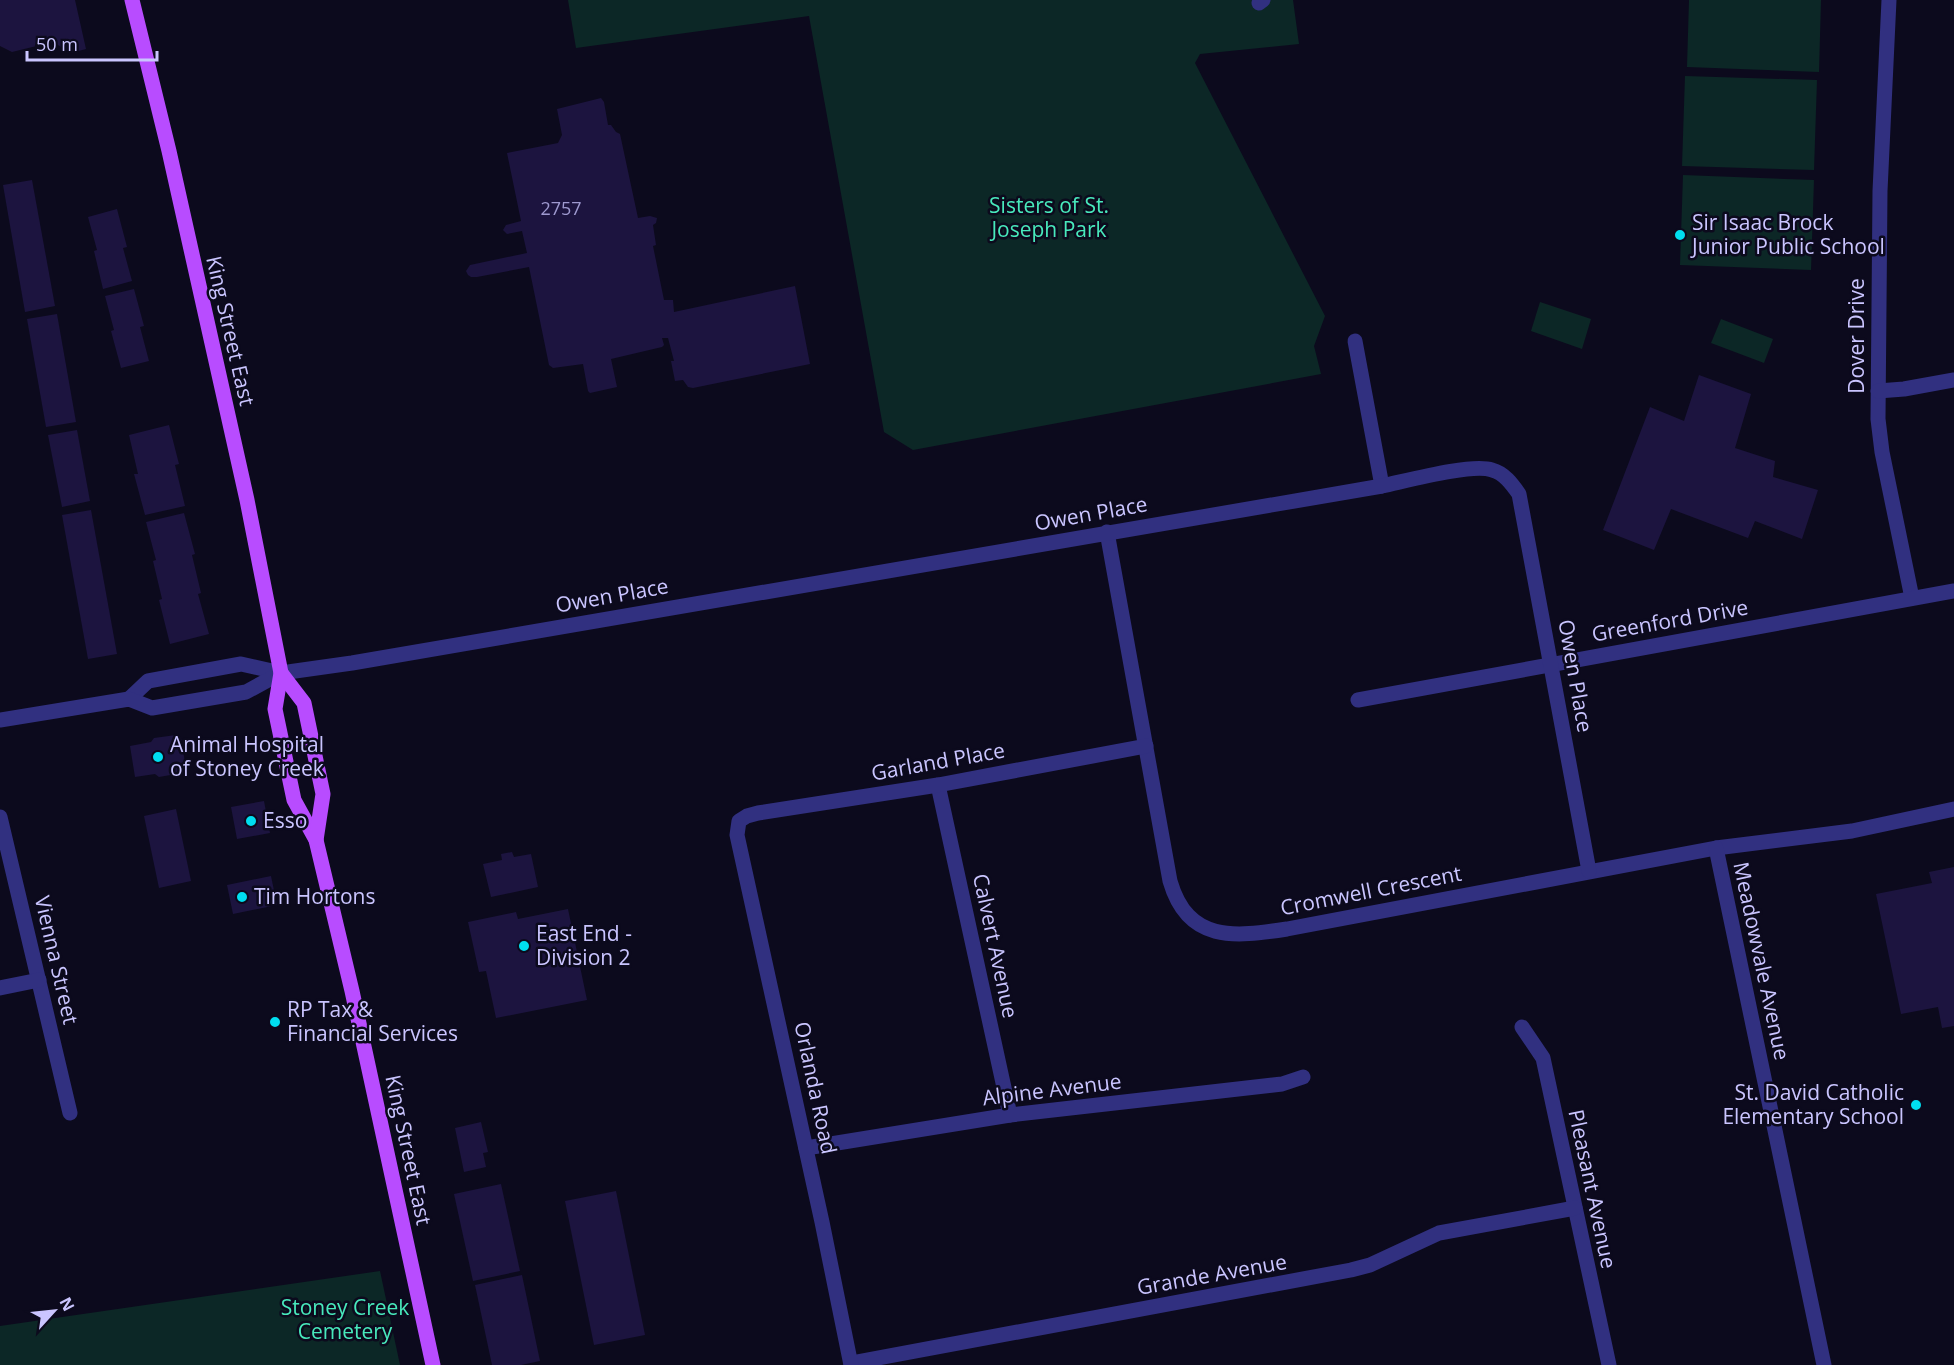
<svg xmlns="http://www.w3.org/2000/svg" width="1954" height="1365" font-family="'Open Sans',sans-serif">
	<style>
		.green { fill: #0c2726 }
		.building { fill: #1c143f }
		.lines { fill: none; stroke-linecap: round; stroke-linejoin: round }
		.minor { stroke: #313080; stroke-width: 15 }
		.major { stroke: #b84cff; stroke-width: 15 }
		.poi-dot { fill: #00def0; stroke: #0c0a1d; stroke-width: 2 }
		.labels { text-anchor: middle; stroke-width: 5; stroke-linejoin: round; paint-order: stroke }
		.number-label { font-size: 18px; fill: #9e99cf }
		.park-label { font-size: 21px; fill: #48e9bc; stroke: #0c0a1d }
		.poi-label { font-size: 21px; fill: #cac5ff; stroke: #0c0a1d; text-anchor: start }
		.street-label { font-size: 21px; fill: #cac5ff; stroke: #0c0a1d }
	</style>
	<rect width="100%" height="100%" fill="#0c0a1d"/>
	<g class="green">
		<polygon points="568,0 1293,0 1299,44 1200,54 1195,63 1325,316 1314,346 1321,374 913,450 884,432 809,16 576,48"/>
		<polygon points="1689,0 1821,0 1819,72 1687,67"/>
		<polygon points="1685,76 1817,80 1814,170 1682,166"/>
		<polygon points="1683,175 1814,180 1811,270 1680,265"/>
		<polygon points="1540,302 1591,319 1582,349 1531,331"/>
		<polygon points="1721,319 1773,339 1764,363 1711,343"/>
		<polygon points="380,1271 400,1365 0,1365 0,1326"/>
	</g>
	<g class="building">
		<polygon points="0,0 75,0 86,49 71,53 53,42 12,52 0,46"/>
		<polygon points="601,98 604,102 608,125 611,125 616,132 620,134 638,218 650,216 657,218 656,223 653,225 656,245 653,246 664,300 673,300 674,312 795,286 810,364 693,388 688,387 683,380 675,381 671,361 674,361 668,338 662,338 664,345 662,347 611,359 617,387 590,393 588,391 583,364 553,368 549,365 529,267 477,277 471,277 468,275 466,271 470,265 527,253 522,231 507,234 503,230 506,225 521,221 507,153 558,143 562,135 557,109"/>
		<polygon points="32,180 55,306 25,312 3,185"/>
		<polygon points="117,209 127,247 123,248 132,281 103,289 94,251 97,250 88,217"/>
		<polygon points="134,289 144,326 140,327 149,361 121,368 111,331 114,330 105,296"/>
		<polygon points="57,314 76,422 46,427 27,319"/>
		<polygon points="1699,375 1751,394 1735,448 1775,461 1773,477 1818,490 1802,539 1755,521 1748,538 1671,509 1654,550 1603,530 1650,407 1684,421"/>
		<polygon points="169,425 179,464 175,465 185,506 145,515 134,474 138,474 129,435"/>
		<polygon points="77,430 90,501 62,507 48,435"/>
		<polygon points="91,510 117,654 88,659 62,515"/>
		<polygon points="184,513 195,554 192,555 201,593 198,594 209,634 170,644 159,600 162,599 153,561 156,560 146,522"/>
		<polygon points="176,735 181,738 186,769 182,773 159,777 155,774 135,777 130,746 151,742 154,738"/>
		<polygon points="264,801 270,833 237,839 231,807"/>
		<polygon points="176,809 191,881 159,888 144,816"/>
		<polygon points="512,852 514,857 531,854 538,887 491,897 483,864 502,860 501,854"/>
		<polygon points="1954,867 1954,1026 1942,1028 1938,1007 1901,1014 1876,894 1932,883 1929,872"/>
		<polygon points="271,876 277,905 233,914 227,885"/>
		<polygon points="568,909 587,1000 496,1018 486,971 479,972 468,922 516,912 518,919"/>
		<polygon points="481,1122 488,1152 483,1153 486,1167 464,1172 455,1128"/>
		<polygon points="501,1184 520,1271 473,1281 454,1194"/>
		<polygon points="616,1191 645,1335 594,1345 565,1201"/>
		<polygon points="522,1275 540,1361 521,1365 492,1365 475,1285"/>
	</g>
	<g class="lines">
		<g class="minor">
			<polyline points="1889,0 1880,191 1878,419 1882,452 1912,598"/>
			<polyline points="1259,3 1263,0"/>
			<polyline points="1355,341 1382,486"/>
			<polyline points="1878,391 1904,389 1954,380"/>
			<path d="M 1107,532 L 1170,881 C 1188,943 1234,937 1287,929 L 1716,848 L 1852,831 L 1954,809"/>
			<polyline points="129,699 148,681 241,664 281,673"/>
			<polyline points="1358,700 1954,591"/>
			<path d="M 0,720 L 129,699 L 152,708 L 246,692 L 281,673 L 352,663 L 1382,486 C 1406,481 1472,463 1492,470 C 1504,473 1512,484 1519,494 L 1589,871"/>
			<polyline points="938,785 1010,1115"/>
			<polyline points="0,817 70,1113"/>
			<polyline points="1716,848 1824,1365"/>
			<polyline points="0,988 39,980"/>
			<polyline points="1522,1027 1543,1058 1609,1365"/>
			<polyline points="806,1148 1010,1115 1282,1084 1303,1077"/>
			<polyline points="851,1363 1351,1270 1370,1265 1439,1233 1575,1208"/>
			<polyline points="851,1365 822,1222 737,835 739,821 747,816 758,813 938,785 1146,746"/>
		</g>
		<g class="major">
			<polyline points="132,0 169,151 247,500 281,673 275,709 294,800 316,840 352,991 433,1365"/>
			<polyline points="281,673 304,703 323,794 316,840"/>
		</g>
	</g>
	<g class="poi-dot">
		<circle cx="1680" cy="235" r="6"/>
		<circle cx="158" cy="757" r="6"/>
		<circle cx="251" cy="821" r="6"/>
		<circle cx="242" cy="897" r="6"/>
		<circle cx="524" cy="946" r="6"/>
		<circle cx="275" cy="1022" r="6"/>
		<circle cx="1916" cy="1105" r="6"/>
	</g>
	<g class="labels">
		<g class="number-label">
			<text x="561" y="215">2757</text>
		</g>
		<g class="park-label">
			<text x="1049" y="213">Sisters of St.<tspan x="1049" dy="24">Joseph Park</tspan></text>
			<text x="345" y="1315">Stoney Creek<tspan x="345" dy="24">Cemetery</tspan></text>
		</g>
		<g class="poi-label">
			<text x="1692" y="230">Sir Isaac Brock<tspan x="1692" dy="24">Junior Public School</tspan></text>
			<text x="170" y="752">Animal Hospital<tspan x="170" dy="24">of Stoney Creek</tspan></text>
			<text x="263" y="828">Esso</text>
			<text x="254" y="904">Tim Hortons</text>
			<text x="536" y="941">East End -<tspan x="536" dy="24">Division 2</tspan></text>
			<text x="287" y="1017">RP Tax &amp;<tspan x="287" dy="24">Financial Services</tspan></text>
			<text x="1904" y="1100" text-anchor="end">St. David Catholic<tspan x="1904" dy="24">Elementary School</tspan></text>
		</g>
		<g class="street-label">
			<text transform="translate(230 331) rotate(77)" y="7">King Street East</text>
			<text transform="translate(1857 336) rotate(-90)" y="7">Dover Drive</text>
			<text transform="translate(1091 514) rotate(-10)" y="7">Owen Place</text>
			<text transform="translate(612 596) rotate(-10)" y="7">Owen Place</text>
			<text transform="translate(1670 621) rotate(-10)" y="7">Greenford Drive</text>
			<text transform="translate(1575 676) rotate(80)" y="7">Owen Place</text>
			<text transform="translate(938 762) rotate(-10)" y="7">Garland Place</text>
			<text transform="translate(1371 891) rotate(-11)" y="7">Cromwell Crescent</text>
			<text transform="translate(995 946) rotate(78)" y="7">Calvert Avenue</text>
			<text transform="translate(56 960) rotate(77)" y="7">Vienna Street</text>
			<text transform="translate(1761 961) rotate(78)" y="7">Meadowvale Avenue</text>
			<text transform="translate(815 1088) rotate(78)" y="7">Orlanda Road</text>
			<text transform="translate(1052 1090) rotate(-7)" y="7">Alpine Avenue</text>
			<text transform="translate(408 1150) rotate(78)" y="7">King Street East</text>
			<text transform="translate(1592 1189) rotate(78)" y="7">Pleasant Avenue</text>
			<text transform="translate(1212 1275) rotate(-10)" y="7">Grande Avenue</text>
		</g>
	</g>
	<g transform="translate(54 1311) rotate(63)" stroke="#0c0a1d" stroke-width="4.5" paint-order="stroke">
	<path d="M0-4.5L10 22L0 15L-10 22Z" fill="#cac5ff"/>
	<text y="-9" font-size="16" font-weight="bold" text-anchor="middle" fill="#cac5ff">N</text>
	</g>
	<path d="M27 51v9h130v-9" fill="none" stroke="#cac5ff" stroke-width="3"/>
	<text x="36" y="51" font-size="18" fill="#cac5ff" stroke="#0c0a1d" stroke-width="4.5" paint-order="stroke">50 m</text>
</svg>
